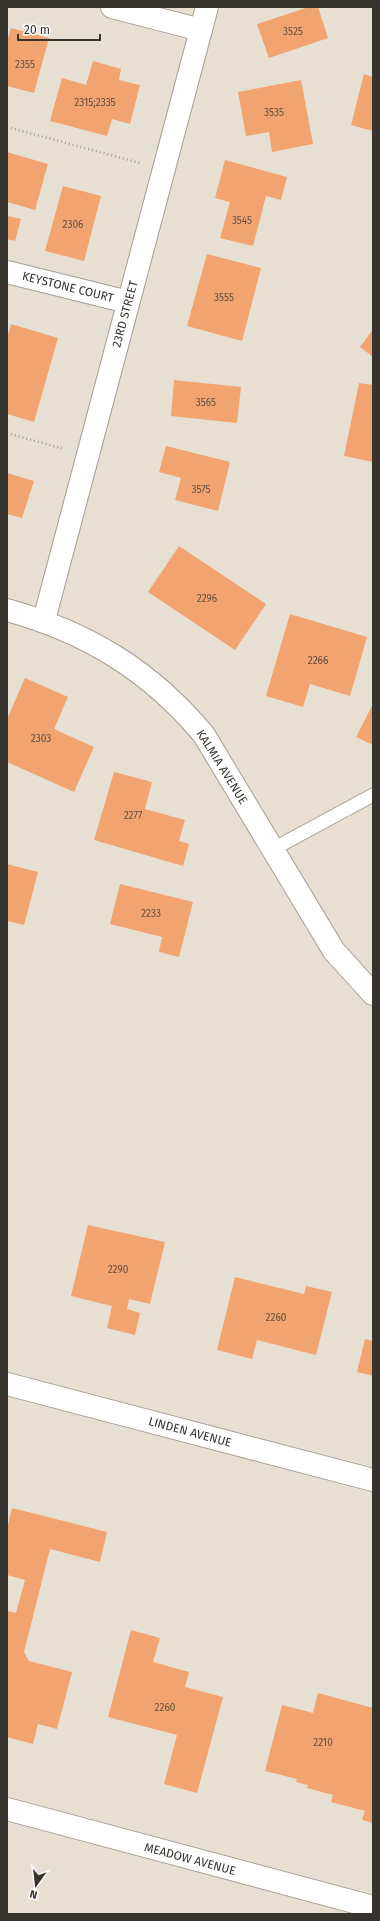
<svg xmlns="http://www.w3.org/2000/svg" width="380" height="1921" font-family="'Fira Sans',sans-serif">
	<style>
		.building { fill: #f1a470 }
		.lines { fill: none; stroke-linecap: round; stroke-linejoin: round }
		.service-casing { stroke: #a69d92; stroke-width: 15 }
		.minor-casing { stroke: #a69d92; stroke-width: 24 }
		.path { stroke: #a49d94; stroke-width: 2.5; stroke-dasharray: 1 3; stroke-linecap: butt }
		.service { stroke: #fff; stroke-width: 13 }
		.minor { stroke: #fff; stroke-width: 22 }
		.labels { text-anchor: middle; stroke-width: 3; stroke-linejoin: round; paint-order: stroke }
		.number-label { font-size: 10px; fill: #664f3f }
		.street-label { font-size: 12px; fill: #37332f; stroke: #fff }
	</style>
	<rect width="100%" height="100%" fill="#e8dfd3"/>
	<g class="building">
		<polygon points="309,7 318,7 328,38 269,58 257,24"/>
		<polygon points="11,28 49,38 34,93 7,86 7,41"/>
		<polygon points="93,61 121,69 119,80 140,85 130,124 112,119 107,136 50,121 62,78 86,85"/>
		<polygon points="364,74 373,77 373,131 351,125"/>
		<polygon points="301,80 313,144 272,152 269,132 246,136 238,92"/>
		<polygon points="7,152 48,164 35,210 7,202"/>
		<polygon points="225,160 287,177 281,200 266,196 253,246 220,238 230,202 215,198"/>
		<polygon points="63,186 101,196 84,261 45,251"/>
		<polygon points="7,216 21,219 15,241 7,239"/>
		<polygon points="207,254 261,268 242,341 187,326"/>
		<polygon points="11,324 58,338 34,422 7,414 7,338"/>
		<polygon points="373,329 373,357 360,347"/>
		<polygon points="174,380 241,387 237,423 171,416"/>
		<polygon points="359,383 373,385 373,462 344,456"/>
		<polygon points="166,446 230,462 218,511 175,500 181,478 159,472"/>
		<polygon points="7,473 34,481 22,518 7,514"/>
		<polygon points="179,546 266,604 235,650 148,592"/>
		<polygon points="290,614 367,637 350,696 310,684 303,707 266,696"/>
		<polygon points="25,678 68,697 54,729 94,747 74,792 7,762 7,719"/>
		<polygon points="373,704 373,745 356,737"/>
		<polygon points="114,772 152,782 145,809 185,820 179,841 189,844 183,866 94,840"/>
		<polygon points="7,864 38,872 24,925 7,921"/>
		<polygon points="120,884 193,902 179,957 159,952 162,937 110,924"/>
		<polygon points="88,1225 165,1242 150,1304 129,1299 127,1309 140,1313 135,1335 107,1328 112,1306 71,1296"/>
		<polygon points="235,1277 304,1294 306,1286 332,1292 316,1355 257,1340 252,1359 217,1350"/>
		<polygon points="365,1339 373,1341 373,1376 357,1372"/>
		<polygon points="12,1508 107,1532 100,1562 50,1549 24,1652 29,1661 72,1672 57,1729 38,1724 33,1744 7,1737 7,1611 16,1613 25,1580 7,1575 7,1529"/>
		<polygon points="131,1630 160,1638 153,1662 189,1672 185,1687 223,1697 197,1793 164,1784 177,1735 108,1717"/>
		<polygon points="318,1693 373,1708 373,1823 362,1820 365,1811 331,1802 333,1795 307,1788 308,1785 296,1782 297,1779 265,1771 282,1705 313,1713"/>
	</g>
	<g class="lines">
		<g class="service-casing">
			<polyline id="service" points="273,849 373,795"/>
		</g>
		<g class="minor-casing">
			<g id="minor">
				<polyline points="112,7 201,30"/>
				<polyline points="7,272 128,302"/>
				<path d="M 7,610 C 87,632 151,671 204,735 L 334,951 L 373,994"/>
				<polyline points="44,620 207,7"/>
				<polyline points="7,1384 373,1480"/>
				<polyline points="7,1809 373,1907"/>
			</g>
		</g>
		<g class="path">
			<polyline points="7,127 140,163"/>
			<polyline points="7,433 64,449"/>
		</g>
		<use href="#service" class="service"/>
		<use href="#minor" class="minor"/>
	</g>
	<g class="labels">
		<g class="number-label">
			<text x="293" y="35">3525</text>
			<text x="25" y="68">2355</text>
			<text x="95" y="106">2315;2335</text>
			<text x="274" y="116">3535</text>
			<text x="242" y="224">3545</text>
			<text x="73" y="228">2306</text>
			<text x="224" y="301">3555</text>
			<text x="206" y="406">3565</text>
			<text x="201" y="493">3575</text>
			<text x="207" y="602">2296</text>
			<text x="318" y="664">2266</text>
			<text x="41" y="742">2303</text>
			<text x="133" y="819">2277</text>
			<text x="151" y="917">2233</text>
			<text x="118" y="1273">2290</text>
			<text x="276" y="1321">2260</text>
			<text x="165" y="1711">2260</text>
			<text x="323" y="1746">2210</text>
		</g>
		<g class="street-label">
			<text transform="translate(68 287) rotate(14)" y="4">KEYSTONE COURT</text>
			<text transform="translate(125 314) rotate(-75)" y="4">23RD STREET</text>
			<text transform="translate(222 767) rotate(58)" y="4">KALMIA AVENUE</text>
			<text transform="translate(190 1432) rotate(15)" y="4">LINDEN AVENUE</text>
			<text transform="translate(190 1859) rotate(15)" y="4">MEADOW AVENUE</text>
		</g>
	</g>
	<rect width="380" height="1921" fill="none" stroke="#37332f" stroke-width="16"/>
	<g transform="translate(36 1885) rotate(195)" stroke="#ffffff" stroke-width="3" paint-order="stroke">
	<path d="M0-3L7 15L0 10L-7 15Z" fill="#37332f"/>
	<text y="-6" font-size="11" font-weight="bold" text-anchor="middle" fill="#37332f">N</text>
	</g>
	<path d="M18 34v6h82v-6" fill="none" stroke="#37332f" stroke-width="2"/>
	<text x="24" y="34" font-size="12" fill="#37332f" stroke="#ffffff" stroke-width="3" paint-order="stroke">20 m</text>
</svg>
